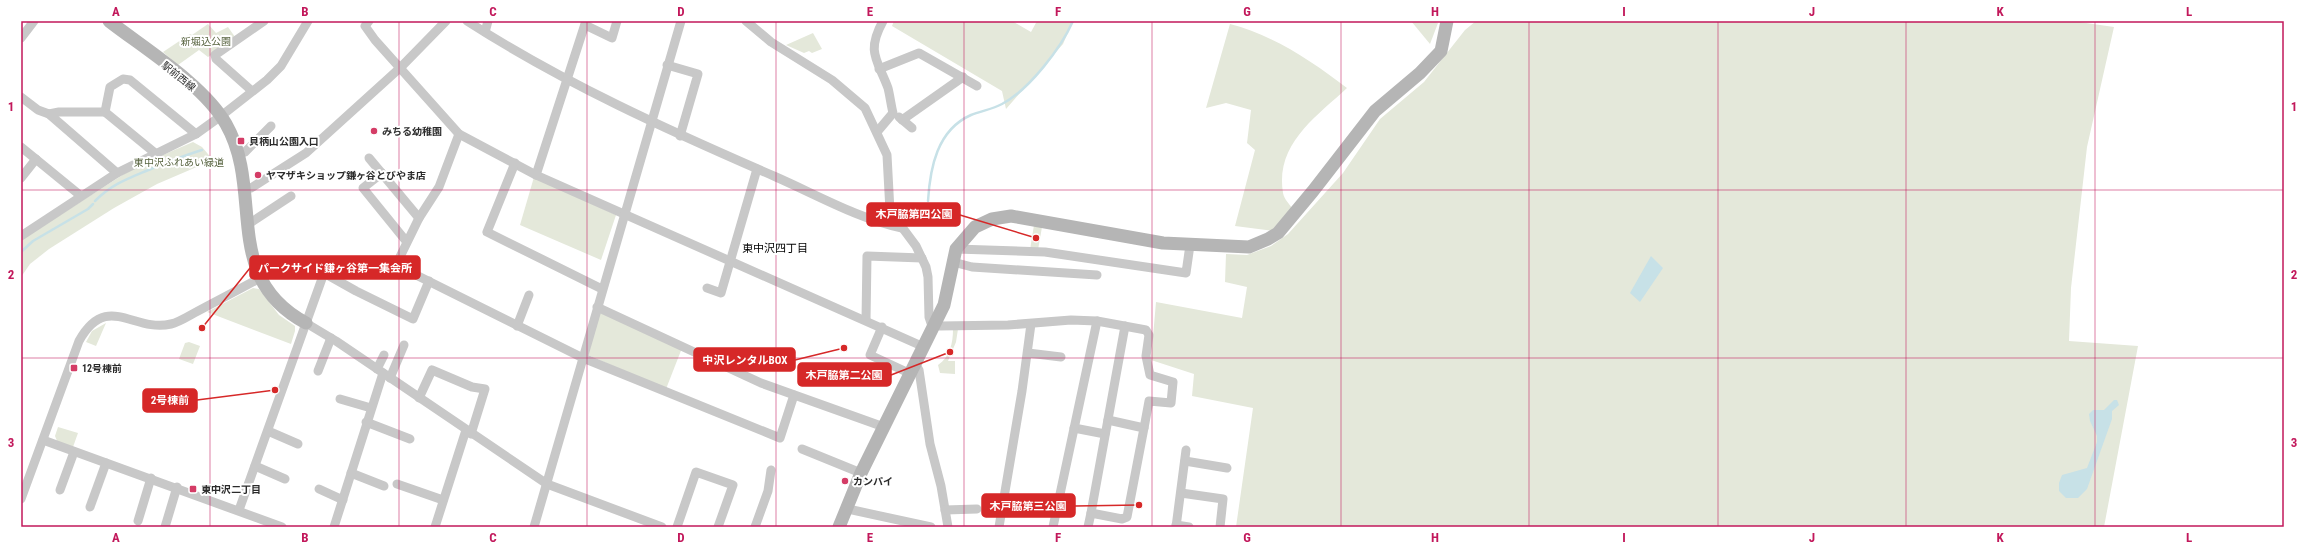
<svg xmlns="http://www.w3.org/2000/svg" width="2305" height="548" font-family="'Roboto Condensed','Noto Sans JP',sans-serif">
	<style>
		.green { fill: #e4e8da }
		.water { fill: #c7e1e7 }
		.lines { fill: none; stroke-linecap: round; stroke-linejoin: round }
		.stream { stroke: #c7e1e7; stroke-width: 2.5 }
		.street { stroke: #c8c8c8; stroke-width: 9 }
		.secondary { stroke: #b5b5b5; stroke-width: 13 }
		.grid { fill: none; stroke: #c2185b; stroke-width: 1; stroke-opacity: 0.55 }
		.poi-dot { fill: #d43c66; stroke: #fff; stroke-width: 1.5 }
		.labels { text-anchor: middle; stroke-width: 4; stroke-linejoin: round; paint-order: stroke }
		.park-label { font-size: 10px; fill: #56623e; stroke: #fff }
		.street-label { font-size: 10px; fill: #2b2b2b; stroke: #fff }
		.poi-label { font-size: 10px; font-weight: bold; fill: #2b2b2b; stroke: #fff; text-anchor: start }
		.neighbourhood-label { font-size: 11px; fill: #000; stroke: #fff }
		.leader { fill: none; stroke: #d62828; stroke-width: 1.5 }
		.callout-dot { fill: #d62828; stroke: #fff; stroke-width: 1.5 }
		.callout { fill: #d62828; stroke: #d62828; stroke-width: 1.5 }
		.callout-label { font-size: 11px; text-anchor: middle; font-weight: bold; fill: #fff }
		.neatline { fill: none; stroke: #c2185b; stroke-width: 1.5 }
		.grid-label { font-size: 13px; text-anchor: middle; font-weight: bold; fill: #c2185b }
	</style>
	<rect width="100%" height="100%" fill="#fff"/>
	<g class="green">
		<polygon points="894,21 1012,21 1031,32 1037,21 1073,21 1063,44 1006,109 1002,91 892,26"/>
		<polygon points="1411,21 1432,21 1438,23 1430,44"/>
		<polygon points="1476,21 2072,21 2114,27 2087,147 2071,288 2069,341 2138,346 2104,527 1236,527 1253,408 1192,396 1194,374 1151,360 1156,302 1242,318 1247,287 1225,282 1226,254 1247,255 1271,246 1288,234 1343,173 1380,119 1424,82 1465,30"/>
		<polygon points="208,24 216,33 228,27 235,37 208,57 199,50 178,65 163,52 190,34 192,35"/>
		<path d="M 1230,24 C 1273,35 1312,61 1347,88 C 1316,117 1275,144 1283,193 C 1284,199 1290,205 1293,209 L 1274,231 L 1235,226 L 1255,150 L 1247,143 L 1251,110 L 1226,103 L 1206,108 Z"/>
		<polygon points="813,33 822,49 812,53 809,51 804,53 786,45"/>
		<polygon points="193,142 202,147 213,160 157,184 114,208 49,249 30,264 21,277 21,240 135,167"/>
		<polygon points="534,177 616,215 601,260 520,225"/>
		<polygon points="1034,225 1042,227 1038,250 1030,250"/>
		<polygon points="253,288 259,289 279,315 295,326 295,331 291,344 207,312"/>
		<polygon points="600,312 682,348 666,389 588,355"/>
		<polygon points="106,323 96,346 86,342 92,331"/>
		<path d="M 953,329 L 958,329 L 956,342 L 948,361 L 955,361 L 955,374 L 940,373 L 938,365 C 950,357 953,343 953,329 Z"/>
		<polygon points="189,342 200,346 193,364 179,359 185,343"/>
		<polygon points="58,427 78,433 73,447 57,441 55,436"/>
	</g>
	<g class="water">
		<polygon points="1651,256 1663,268 1640,302 1630,293"/>
		<polygon points="2114,400 2117,400 2119,405 2112,411 2112,419 2087,489 2078,498 2066,498 2059,491 2059,483 2062,475 2087,468 2097,442 2097,436 2090,421 2089,414 2093,410 2104,410"/>
	</g>
	<g class="lines">
		<g class="stream">
			<path d="M 95,201 C 113,183 130,178 153,168 C 169,162 185,155 202,150"/>
			<path d="M 928,201 C 930,168 937,130 971,115 C 981,111 993,109 1002,104 C 1029,90 1061,48 1073,21"/>
			<polyline points="21,252 33,241 88,209 93,204"/>
		</g>
		<g class="street">
			<polyline points="369,21 365,26 375,40 459,134 536,175 924,347"/>
			<path d="M 467,21 C 565,84 670,131 776,177 C 817,195 859,219 902,228"/>
			<polyline points="746,21 771,42 832,80 865,108 887,155 890,211 916,246 926,267 928,277 929,317 931,323 940,326 1008,325 1071,320 1097,321 1146,330 1149,335 1146,356 1150,375 1173,382 1171,403 1149,401 1144,428"/>
			<polyline points="585,25 612,38 617,21"/>
			<polyline points="485,32 488,21"/>
			<polyline points="21,38 34,21"/>
			<polyline points="667,65 698,74 680,136"/>
			<polyline points="879,69 919,53 977,86"/>
			<polyline points="252,91 216,59 215,55 264,21"/>
			<polyline points="21,97 38,110 49,114 117,173"/>
			<polyline points="49,114 59,112 105,112"/>
			<polyline points="899,117 912,128"/>
			<polyline points="902,120 963,77"/>
			<path d="M 877,132 L 893,113 C 891,105 890,96 888,88 C 877,59 866,52 883,21"/>
			<polyline points="459,134 439,187 419,218 396,265 583,358 780,438 794,395"/>
			<polyline points="21,147 81,196"/>
			<polyline points="155,153 105,112 110,87 123,79 130,80 196,134"/>
			<polyline points="239,154 245,152 271,126"/>
			<polyline points="369,158 419,218"/>
			<polyline points="515,163 487,232 602,289"/>
			<polyline points="382,173 363,188 406,241"/>
			<polyline points="536,175 586,21"/>
			<polyline points="21,178 36,159"/>
			<polyline points="245,189 251,188 306,153 401,67 446,21"/>
			<polyline points="247,225 291,196"/>
			<polyline points="21,236 117,173 196,134 221,116 267,80 281,66 308,21"/>
			<polyline points="956,249 1045,252 1186,273 1190,245"/>
			<polyline points="953,262 972,267 1097,275"/>
			<polyline points="707,288 721,293 757,169"/>
			<polyline points="597,307 761,383 884,427"/>
			<polyline points="866,320 867,256 922,258"/>
			<polyline points="306,323 336,341 547,484 662,527"/>
			<polyline points="517,326 529,295"/>
			<polyline points="882,327 870,355 911,374"/>
			<polyline points="1028,353 1061,357"/>
			<polyline points="916,365 919,370 930,444 941,486 948,527"/>
			<polyline points="377,369 384,355"/>
			<polyline points="318,371 331,338"/>
			<polyline points="390,378 404,345"/>
			<polyline points="419,398 432,370 472,387 485,389 471,434"/>
			<polyline points="340,399 371,408"/>
			<polyline points="366,422 410,439"/>
			<polyline points="1074,428 1105,434"/>
			<polyline points="268,431 298,444"/>
			<polyline points="43,440 282,527"/>
			<polyline points="802,449 861,473"/>
			<polyline points="1185,461 1227,468"/>
			<polyline points="255,466 285,479"/>
			<polyline points="351,473 384,486"/>
			<polyline points="397,484 443,500"/>
			<polyline points="319,489 343,500"/>
			<polyline points="60,490 74,452"/>
			<polyline points="1181,493 1223,499 1220,527"/>
			<path d="M 21,499 L 79,341 C 107,291 133,333 171,324 C 180,322 190,315 198,311 C 219,300 240,289 260,278"/>
			<polyline points="90,507 106,463"/>
			<polyline points="848,509 931,527"/>
			<polyline points="239,510 324,273 356,291 413,319 429,281"/>
			<polyline points="945,510 977,509"/>
			<polyline points="1091,513 1125,326"/>
			<polyline points="138,521 151,478"/>
			<polyline points="1176,525 1189,527"/>
			<polyline points="165,527 177,487"/>
			<polyline points="334,527 383,373"/>
			<polyline points="435,527 466,430"/>
			<polyline points="534,527 681,21"/>
			<polyline points="677,527 696,472 733,485 718,527"/>
			<polyline points="755,527 768,491 771,470"/>
			<polyline points="999,527 1022,391 1031,324"/>
			<polyline points="1053,527 1097,321"/>
			<polyline points="1088,527 1091,513 1122,519 1127,517 1144,428 1108,420"/>
			<polyline points="1176,527 1186,450"/>
		</g>
		<g class="secondary">
			<path d="M 109,21 C 145,49 204,85 226,124 C 265,192 220,277 306,323"/>
			<polyline points="839,527 861,473 944,305 956,249 975,227 992,219 1011,216 1163,243 1249,247 1268,239 1278,233 1313,191 1375,111 1420,73 1441,51 1447,21"/>
		</g>
	</g>
	<path class="grid" d="M 210,21 L 210,527M 399,21 L 399,527M 587,21 L 587,527M 776,21 L 776,527M 964,21 L 964,527M 1152,21 L 1152,527M 1341,21 L 1341,527M 1529,21 L 1529,527M 1718,21 L 1718,527M 1906,21 L 1906,527M 2095,21 L 2095,527M 21,190 L 2284,190M 21,358 L 2284,358"/>
	<g class="poi-dot">
		<circle cx="374" cy="131" r="4"/>
		<rect x="237" y="137" width="8" height="8" rx="2"/>
		<circle cx="258" cy="175" r="4"/>
		<rect x="70" y="364" width="8" height="8" rx="2"/>
		<circle cx="845" cy="481" r="4"/>
		<rect x="189" y="485" width="8" height="8" rx="2"/>
	</g>
	<g class="labels">
		<g class="park-label">
			<text x="206" y="45">新堀込公園</text>
			<text x="179" y="166">東中沢ふれあい緑道</text>
		</g>
		<g class="street-label">
			<text transform="translate(179 76) rotate(39)" y="4">駅前西線</text>
		</g>
		<g class="poi-label">
			<text x="382" y="135">みちる幼稚園</text>
			<text x="249" y="145">貝柄山公園入口</text>
			<text x="266" y="179">ヤマザキショップ鎌ヶ谷とびやま店</text>
			<text x="82" y="372">12号棟前</text>
			<text x="853" y="485">カンパイ</text>
			<text x="201" y="493">東中沢二丁目</text>
		</g>
		<g class="neighbourhood-label">
			<text x="775" y="252">東中沢四丁目</text>
		</g>
	</g>
	<path class="leader" d="M1036 238L960 215M202 328L250 268M844 348L795 360M950 352L891 375M275 390L197 400M1139 505L1075 506"/>
	<g class="callout-dot">
		<circle cx="1036" cy="238" r="4"/>
		<circle cx="202" cy="328" r="4"/>
		<circle cx="844" cy="348" r="4"/>
		<circle cx="950" cy="352" r="4"/>
		<circle cx="275" cy="390" r="4"/>
		<circle cx="1139" cy="505" r="4"/>
	</g>
	<g class="callout">
		<rect x="867" y="203" width="93" height="23" rx="4"/>
		<rect x="250" y="256" width="170" height="23" rx="4"/>
		<rect x="694" y="348" width="101" height="23" rx="4"/>
		<rect x="798" y="363" width="93" height="23" rx="4"/>
		<rect x="143" y="389" width="54" height="23" rx="4"/>
		<rect x="982" y="494" width="93" height="23" rx="4"/>
	</g>
	<g class="callout-label">
		<text x="914" y="218">木戸脇第四公園</text>
		<text x="335" y="272">パークサイド鎌ヶ谷第一集会所</text>
		<text x="745" y="364">中沢レンタルBOX</text>
		<text x="844" y="379">木戸脇第二公園</text>
		<text x="170" y="404">2号棟前</text>
		<text x="1028" y="510">木戸脇第三公園</text>
	</g>
	<rect width="2305" height="548" fill="none" stroke="#ffffff" stroke-width="44"/>
	<rect x="22" y="22" width="2261" height="504" class="neatline"/>
	<g class="grid-label">
		<text x="116" y="16">A</text>
		<text x="305" y="16">B</text>
		<text x="493" y="16">C</text>
		<text x="681" y="16">D</text>
		<text x="870" y="16">E</text>
		<text x="1058" y="16">F</text>
		<text x="1247" y="16">G</text>
		<text x="1435" y="16">H</text>
		<text x="1624" y="16">I</text>
		<text x="1812" y="16">J</text>
		<text x="2000" y="16">K</text>
		<text x="2189" y="16">L</text>
		<text x="11" y="111">1</text>
		<text x="2294" y="111">1</text>
		<text x="11" y="279">2</text>
		<text x="2294" y="279">2</text>
		<text x="11" y="447">3</text>
		<text x="2294" y="447">3</text>
		<text x="116" y="542">A</text>
		<text x="305" y="542">B</text>
		<text x="493" y="542">C</text>
		<text x="681" y="542">D</text>
		<text x="870" y="542">E</text>
		<text x="1058" y="542">F</text>
		<text x="1247" y="542">G</text>
		<text x="1435" y="542">H</text>
		<text x="1624" y="542">I</text>
		<text x="1812" y="542">J</text>
		<text x="2000" y="542">K</text>
		<text x="2189" y="542">L</text>
	</g>
</svg>
